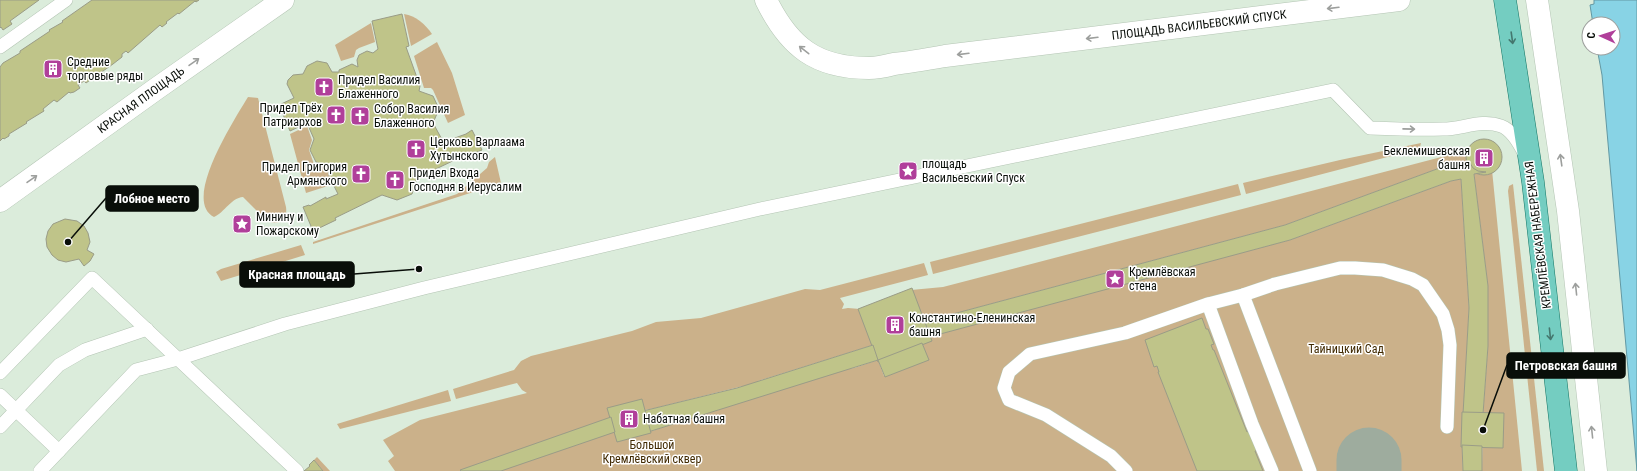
<svg xmlns="http://www.w3.org/2000/svg" width="1637" height="471" font-family="'Roboto Condensed',sans-serif">
	<style>
		.green { fill: #cbb18a; fill-rule: evenodd }
		.water { fill: #88d3e5; stroke: #6298a3 }
		.lines { fill: none; stroke-linecap: round; stroke-linejoin: round }
		.taxiway { stroke: #9eac9e; stroke-width: 65 }
		.building { fill: #bfc489; stroke: #9a9c87 }
		.lane-casing { stroke: #b4c5b4; stroke-width: 14 }
		.secondary-casing { stroke: #b4c5b4; stroke-width: 23 }
		.primary-casing { stroke: #137565; stroke-width: 23 }
		.lane { stroke: #fff; stroke-width: 13 }
		.secondary { stroke: #fff; stroke-width: 22 }
		.primary { stroke: #74cdc1; stroke-width: 22 }
		.oneway { stroke: #9d9f9d }
		.oneway2 { stroke: #44776e }
		.labels { text-anchor: middle; stroke-width: 3; stroke-linejoin: round; paint-order: stroke }
		.street-label { font-size: 12px; fill: #090e09; stroke: #fff }
		.poi-label { font-size: 12px; fill: #090e09; stroke: #fff; text-anchor: start }
		.park-label { font-size: 12px; fill: #402900; stroke: #fff }
		.leader { fill: none; stroke: #090e09; stroke-width: 1.5 }
		.callout-dot { fill: #090e09; stroke: #fff; stroke-width: 1.5 }
		.callout { fill: #090e09; stroke: #090e09; stroke-width: 1.5 }
		.callout-label { font-size: 13px; text-anchor: middle; font-weight: bold; fill: #fff }
	</style>
	<rect width="100%" height="100%" fill="#dbecdb"/>
	<g class="green">
		<path d="M 404,14 C 416,16 425,24 432,34 L 411,46 Z"/>
		<polygon points="371,23 375,42 359,48 356,50 354,57 341,61 335,45"/>
		<polygon points="437,42 452,73 465,115 448,123 433,90 431,88 424,88 414,56"/>
		<path d="M 248,97 L 258,98 L 286,207 C 288,220 278,227 266,220 L 243,197 C 231,198 225,212 214,217 C 181,201 236,117 248,97 Z"/>
		<polygon points="307,126 312,140 309,150 314,164 327,168 331,185 306,193 290,134"/>
		<polygon points="1421,143 1420,147 1418,149 1246,194 1243,183 1340,160"/>
		<polygon points="1472,149 1470,157 1470,163 1445,166 1285,225 923,322 911,290 943,287"/>
		<polygon points="495,157 501,183 313,244 313,242 457,194 487,168 489,162"/>
		<polygon points="1492,170 1522,471 1482,471 1483,414 1488,346 1488,287 1474,174"/>
		<path d="M 1461,179 L 1469,308 L 1462,445 L 1463,471 L 395,471 L 388,461 L 394,456 L 383,440 L 420,420 L 527,393 L 522,390 L 517,383 L 456,399 L 453,389 L 514,370 L 521,361 L 531,356 L 632,331 L 656,322 L 701,318 L 805,289 L 820,290 L 924,263 L 928,275 L 840,298 L 844,304 L 842,309 L 848,308 L 860,309 L 873,345 L 758,381 L 854,368 L 878,360 L 884,376 C 899,375 913,359 925,351 L 922,343 L 929,337 L 1075,296 L 1290,240 L 1451,181 ZM 743,386 L 673,424 L 652,431 L 611,417 L 655,408 Z"/>
		<polygon points="1238,184 1241,195 933,274 930,262"/>
		<polygon points="1513,184 1544,471 1537,471 1508,191 1509,186"/>
		<polygon points="301,245 305,255 221,281 216,272 221,269"/>
		<polygon points="448,390 451,401 340,429 337,424"/>
		<polygon points="317,457 330,471 323,471 314,460"/>
	</g>
	<polygon class="water" points="1594,0 1637,0 1637,471 1602,75 1597,48 1613,48 1613,24 1593,24 1590,5 1594,4"/>
	<g class="lines">
		<polyline class="taxiway" points="1369,460 1369,471"/>
	</g>
	<g class="building">
		<polygon points="0,0 39,0 10,21 12,24 3,30 1,27 0,28"/>
		<polygon points="92,0 199,0 196,2 195,1 179,14 178,13 166,22 167,23 162,27 160,25 128,53 126,51 122,54 122,57 113,64 86,83 84,81 78,85 80,88 74,92 70,93 69,92 57,102 54,100 43,109 44,111 26,122 27,123 9,134 9,136 4,139 3,138 0,141 0,67 3,63 20,53 20,51 50,31 49,30 63,22 62,21"/>
		<polygon points="402,14 409,46 406,47 420,86 419,91 433,96 439,109 433,123 445,145 453,141 452,139 466,134 472,130 482,150 475,153 475,152 461,159 461,157 417,178 412,194 397,200 382,195 335,218 336,220 313,231 303,207 309,205 310,206 326,197 326,199 338,194 329,176 329,167 316,162 310,150 314,139 307,123 290,131 279,105 294,98 287,84 288,80 293,75 303,74 307,66 317,61 327,63 332,72 339,72 339,70 352,64 358,67 357,60 359,55 367,51 373,53 378,49 372,21"/>
		<circle cx="1484" cy="157" r="18"/>
		<polygon points="1470,163 1473,168 1478,171 1486,172 1474,174 1488,286 1488,346 1483,414 1463,414 1469,308 1461,179 1451,181 1290,240 944,333 929,337 923,322 1285,225 1445,166"/>
		<polygon points="65,219 77,221 84,226 88,233 90,242 87,250 94,254 90,261 84,266 79,259 66,262 58,260 52,255 47,247 46,239 48,231 53,224"/>
		<polygon points="912,288 932,341 878,362 858,309"/>
		<polygon points="1202,318 1206,329 1208,329 1214,344 1211,345 1213,350 1214,350 1247,432 1249,431 1257,450 1255,451 1263,471 1197,471 1158,372 1159,372 1157,366 1154,367 1145,340"/>
		<polygon points="922,343 929,360 885,377 878,360"/>
		<polygon points="873,345 878,360 648,432 643,411 737,388"/>
		<polygon points="642,399 651,433 617,442 607,408"/>
		<polygon points="1462,412 1504,413 1503,448 1461,447"/>
		<polygon points="611,417 615,432 501,471 461,471 460,470"/>
		<polygon points="1462,445 1482,446 1482,471 1463,471"/>
		<polygon points="314,460 323,471 304,471 310,466 309,465"/>
	</g>
	<g class="lines">
		<g class="lane-casing">
			<g id="lane">
				<polyline points="0,47 66,0"/>
				<polyline points="1243,295 1310,471"/>
				<polyline points="1208,304 1252,424 1272,471"/>
				<polyline points="0,373 92,278 297,471"/>
				<polyline points="0,395 59,451"/>
				<polyline points="0,427 59,365 85,350 147,329"/>
				<path d="M 40,471 L 136,370 L 178,359 L 285,324 L 424,288 L 760,209 L 1333,90 L 1370,128 C 1394,129 1419,130 1443,129 C 1462,129 1482,119 1501,126 C 1512,130 1519,143 1524,153"/>
				<polyline points="1126,471 1111,456 1046,415 1009,400 1004,388 1009,372 1030,354 1125,333 1208,304 1243,295 1275,284 1340,268 1355,268 1383,270 1412,279 1423,285 1443,314 1448,330 1450,345 1447,427"/>
			</g>
		</g>
		<g class="secondary-casing">
			<g id="secondary">
				<path d="M 766,0 C 789,47 816,68 869,68 C 877,68 886,66 894,64 C 911,62 928,59 945,56 L 1399,0"/>
				<polyline points="1537,0 1568,211 1596,471"/>
				<polyline points="0,201 156,89 283,0"/>
			</g>
		</g>
		<g class="primary-casing">
			<polyline id="primary" points="1505,0 1533,182 1566,471"/>
		</g>
		<use href="#lane" class="lane"/>
		<use href="#secondary" class="secondary"/>
		<use href="#primary" class="primary"/>
	</g>
	<defs><path id="oneway-shaft" d="M-6 0H5M1.5-3L5.5 0L1.5 3" fill="none" stroke-width="1.6" stroke-linecap="round" stroke-linejoin="round"/></defs>
	<g class="oneway">
		<use href="#oneway-shaft" transform="translate(1333 8) rotate(173)"/>
		<use href="#oneway-shaft" transform="translate(1092 38) rotate(173)"/>
		<use href="#oneway-shaft" transform="translate(804 50) rotate(-142)"/>
		<use href="#oneway-shaft" transform="translate(963 54) rotate(173)"/>
		<use href="#oneway-shaft" transform="translate(194 62) rotate(-35)"/>
		<use href="#oneway-shaft" transform="translate(1409 129) rotate(1)"/>
		<use href="#oneway-shaft" transform="translate(1561 160) rotate(-98)"/>
		<use href="#oneway-shaft" transform="translate(32 179) rotate(-35)"/>
		<use href="#oneway-shaft" transform="translate(1576 289) rotate(-96)"/>
		<use href="#oneway-shaft" transform="translate(1592 432) rotate(-96)"/>
	</g>
	<g class="oneway2">
		<use href="#oneway-shaft" transform="translate(1512 38) rotate(82)"/>
		<use href="#oneway-shaft" transform="translate(1550 334) rotate(84)"/>
	</g>
	<defs>
		<g id="building-square" transform="scale(1)"><rect x="-9" y="-9" width="18" height="18" rx="4" fill="#b03f9a" stroke="#fff"/><path d="M-4-6H4V6H1V3H-1V6H-4ZM-2.5-4.3h1.7v1.8h-1.7ZM.8-4.3h1.7v1.8H.8ZM-2.5-1h1.7V.8h-1.7ZM.8-1h1.7V.8H.8Z" fill="#fff"/></g>
		<g id="church-square" transform="scale(1)"><rect x="-9" y="-9" width="18" height="18" rx="4" fill="#b03f9a" stroke="#fff"/><path d="M-1.2-6h2.4v3.5h3.3v2.4h-3.3V6h-2.4V-.1h-3.3v-2.4h3.3Z" fill="#fff"/></g>
		<g id="sight-square" transform="scale(1)"><rect x="-9" y="-9" width="18" height="18" rx="4" fill="#b03f9a" stroke="#fff"/><path d="M0-6L1.8-2.2L6-1.7L2.9 1.2L3.7 5.4L0 3.3L-3.7 5.4L-2.9 1.2L-6-1.7L-1.8-2.2Z" fill="#fff"/></g>
	</defs>
	<g fill-rule="evenodd">
		<use href="#building-square" x="53" y="69"/>
		<use href="#church-square" x="324" y="87"/>
		<use href="#church-square" x="336" y="115"/>
		<use href="#church-square" x="360" y="116"/>
		<use href="#church-square" x="416" y="149"/>
		<use href="#building-square" x="1484" y="158"/>
		<use href="#sight-square" x="908" y="171"/>
		<use href="#church-square" x="361" y="174"/>
		<use href="#church-square" x="395" y="180"/>
		<use href="#sight-square" x="242" y="224"/>
		<use href="#sight-square" x="1115" y="279"/>
		<use href="#building-square" x="895" y="325"/>
		<use href="#building-square" x="629" y="419"/>
	</g>
	<g class="labels">
		<g class="street-label">
			<text transform="translate(1199 25) rotate(-7)" y="4">ПЛОЩАДЬ ВАСИЛЬЕВСКИЙ СПУСК</text>
			<text transform="translate(141 100) rotate(-36)" y="4">КРАСНАЯ ПЛОЩАДЬ</text>
			<text transform="translate(1538 235) rotate(-97)" y="4">КРЕМЛЁВСКАЯ НАБЕРЕЖНАЯ</text>
		</g>
		<g class="poi-label">
			<text x="67" y="66">Средние<tspan x="67" dy="14">торговые ряды</tspan></text>
			<text x="338" y="84">Придел Василия<tspan x="338" dy="14">Блаженного</tspan></text>
			<text x="322" y="112" text-anchor="end">Придел Трёх<tspan x="322" dy="14">Патриархов</tspan></text>
			<text x="374" y="113">Собор Василия<tspan x="374" dy="14">Блаженного</tspan></text>
			<text x="430" y="146">Церковь Варлаама<tspan x="430" dy="14">Хутынского</tspan></text>
			<text x="1470" y="155" text-anchor="end">Беклемишевская<tspan x="1470" dy="14">башня</tspan></text>
			<text x="922" y="168">площадь<tspan x="922" dy="14">Васильевский Спуск</tspan></text>
			<text x="347" y="171" text-anchor="end">Придел Григория<tspan x="347" dy="14">Армянского</tspan></text>
			<text x="409" y="177">Придел Входа<tspan x="409" dy="14">Господня в Иерусалим</tspan></text>
			<text x="256" y="221">Минину и<tspan x="256" dy="14">Пожарскому</tspan></text>
			<text x="1129" y="276">Кремлёвская<tspan x="1129" dy="14">стена</tspan></text>
			<text x="909" y="322">Константино-Еленинская<tspan x="909" dy="14">башня</tspan></text>
			<text x="643" y="423">Набатная башня</text>
		</g>
		<g class="park-label">
			<text x="1346" y="353">Тайницкий Сад</text>
			<text x="652" y="449">Большой<tspan x="652" dy="14">Кремлёвский сквер</tspan></text>
		</g>
	</g>
	<path class="leader" d="M68 242L106 198M419 269L354 274M1483 430L1507 365"/>
	<g class="callout-dot">
		<circle cx="68" cy="242" r="4"/>
		<circle cx="419" cy="269" r="4"/>
		<circle cx="1483" cy="430" r="4"/>
	</g>
	<g class="callout">
		<rect x="106" y="186" width="92" height="25" rx="4"/>
		<rect x="240" y="262" width="114" height="25" rx="4"/>
		<rect x="1507" y="353" width="118" height="25" rx="4"/>
	</g>
	<g class="callout-label">
		<text x="152" y="203">Лобное место</text>
		<text x="297" y="279">Красная площадь</text>
		<text x="1566" y="370">Петровская башня</text>
	</g>
	<g transform="translate(1601 36) rotate(273)"><circle r="19" fill="#ffffff" stroke="#9d9f9d"/>
	<path d="M0-3L7 15L0 10L-7 15Z" fill="#b03f9a"/>
	<text y="-6" font-size="11" font-weight="bold" text-anchor="middle" fill="#090e09">С</text>
	</g>
</svg>
